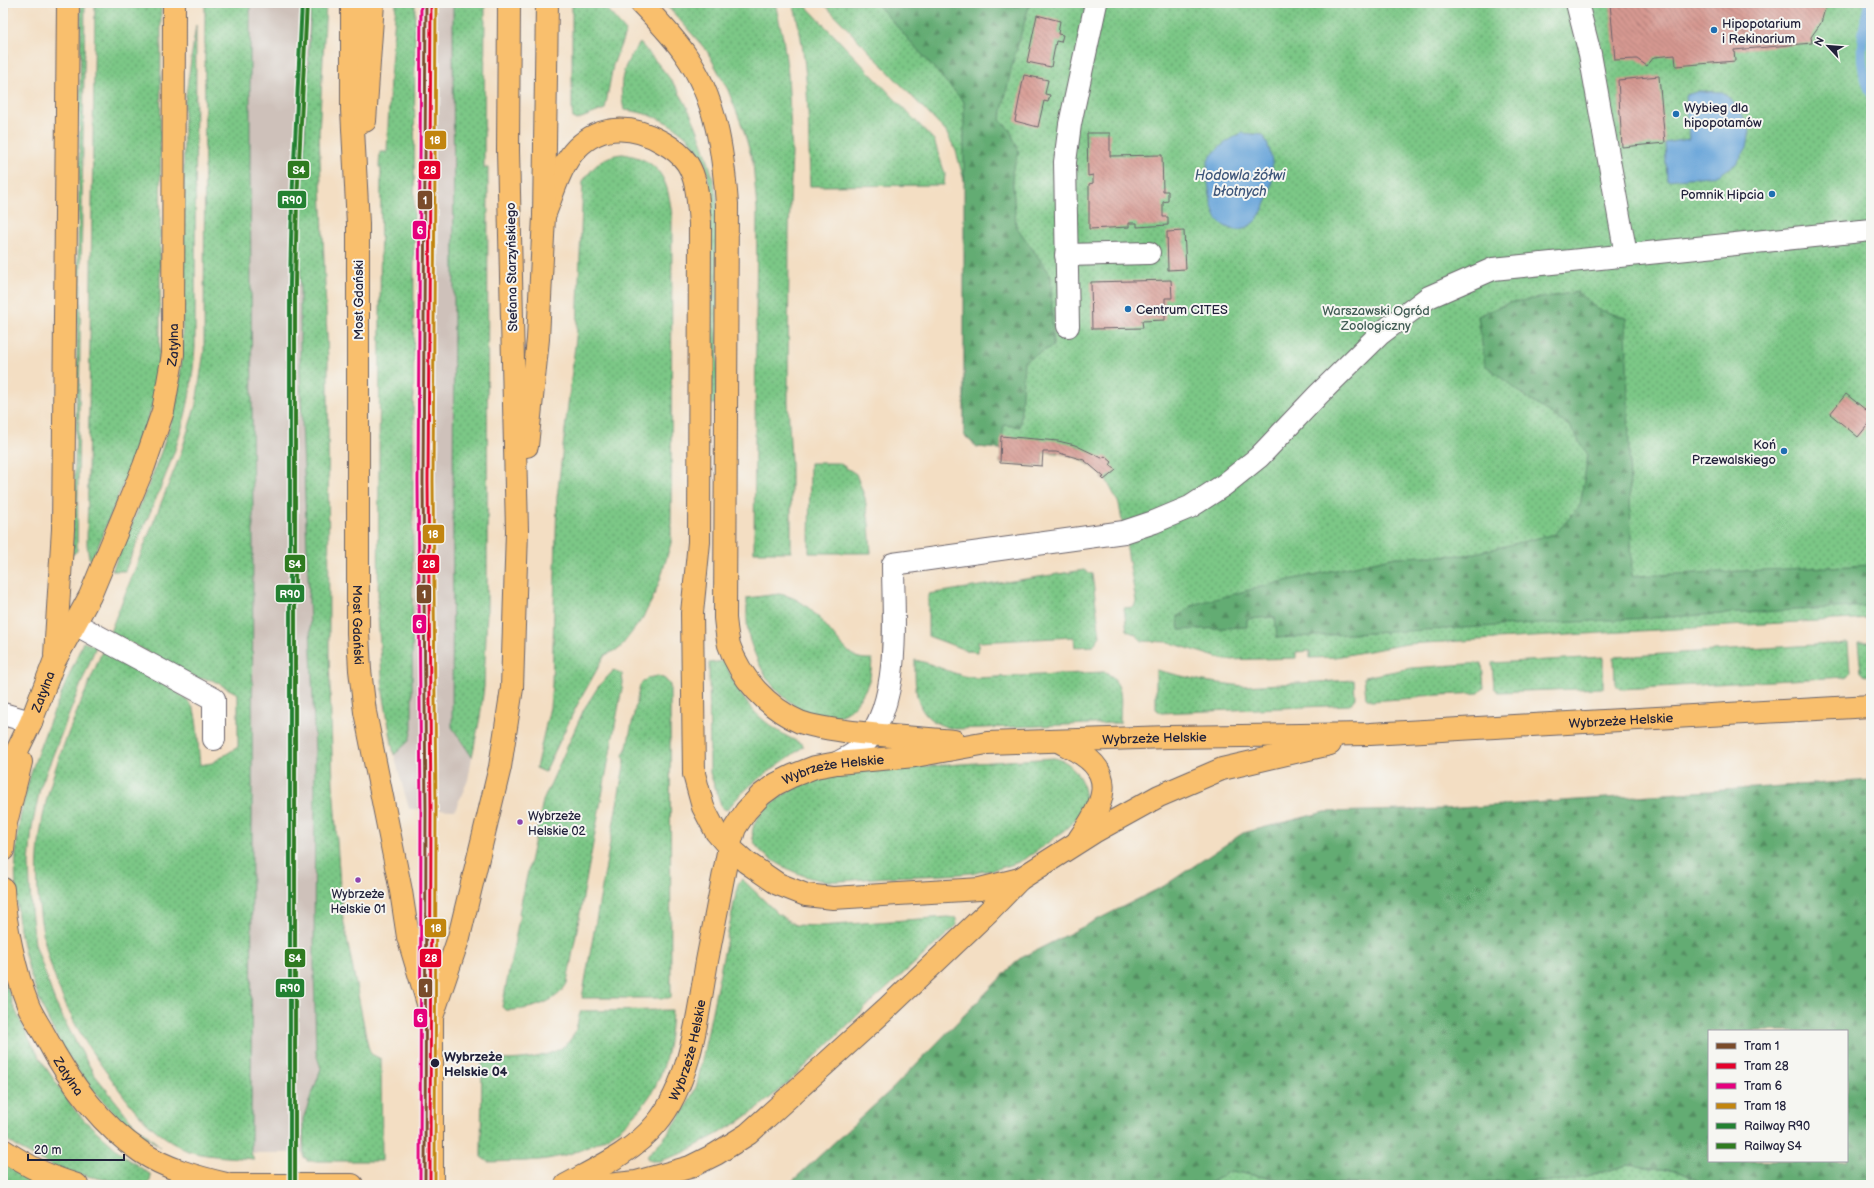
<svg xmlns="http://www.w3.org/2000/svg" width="1874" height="1188" font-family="'Balsamiq Sans',sans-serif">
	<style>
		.railway { fill: #cec1ba }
		.grass { fill: url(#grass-dots); stroke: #4e7460 }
		.forest { fill: url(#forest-firs); stroke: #436757; fill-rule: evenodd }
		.water { fill: #68a4d9; stroke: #45638a }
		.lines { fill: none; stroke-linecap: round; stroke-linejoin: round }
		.stream { stroke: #68a4d9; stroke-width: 10 }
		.building { fill: url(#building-back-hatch) }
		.minor-casing { stroke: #6b646b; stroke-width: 24 }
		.major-casing { stroke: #6b646b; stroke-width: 24 }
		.minor { stroke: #fff; stroke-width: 22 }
		.major { stroke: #f9bf6d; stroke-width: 22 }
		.rail-1-casing { stroke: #f6f6f2; stroke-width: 7 }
		.rail-2-casing { stroke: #f6f6f2; stroke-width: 7 }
		.rail-1 { stroke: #238132; stroke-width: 4 }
		.rail-2 { stroke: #2f7b20; stroke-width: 4 }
		.tram-1-casing { stroke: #f6f6f2; stroke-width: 6 }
		.tram-2-casing { stroke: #f6f6f2; stroke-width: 6 }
		.tram-3-casing { stroke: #f6f6f2; stroke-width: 6 }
		.tram-4-casing { stroke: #f6f6f2; stroke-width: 6 }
		.tram-1 { stroke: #7a4b2a; stroke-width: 3 }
		.tram-2 { stroke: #e4002b; stroke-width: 3 }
		.tram-3 { stroke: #e5007d; stroke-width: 3 }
		.tram-4 { stroke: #c2850f; stroke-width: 3 }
		.poi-dot { fill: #1f6fb2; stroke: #f6f6f2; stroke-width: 1.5 }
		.bus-dot { fill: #8e44ad; stroke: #f6f6f2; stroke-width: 1.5 }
		.stop-dot { fill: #22223b; stroke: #f6f6f2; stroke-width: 1.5 }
		.labels { text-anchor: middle; stroke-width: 4; stroke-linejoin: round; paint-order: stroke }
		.bus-label { font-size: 12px; fill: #22223b; stroke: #f6f6f2; text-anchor: start }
		.poi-label { font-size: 13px; fill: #22223b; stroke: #f6f6f2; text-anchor: start }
		.street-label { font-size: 13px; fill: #22223b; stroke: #f6f6f2 }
		.park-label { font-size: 13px; fill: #415c55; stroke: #f6f6f2 }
		.stop-label { font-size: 13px; font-weight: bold; fill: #22223b; stroke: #f6f6f2; text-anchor: start }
		.water-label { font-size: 14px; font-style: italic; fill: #3e567a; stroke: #f6f6f2 }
		.line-badge { stroke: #f6f6f2; stroke-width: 1.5 }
		.badge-label { font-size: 11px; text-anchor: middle; font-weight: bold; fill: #fff }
	</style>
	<defs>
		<pattern id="grass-dots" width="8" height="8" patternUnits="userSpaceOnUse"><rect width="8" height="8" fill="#7bc786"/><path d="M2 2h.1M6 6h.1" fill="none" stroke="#64a16f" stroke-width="1.8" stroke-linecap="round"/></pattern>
		<pattern id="forest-firs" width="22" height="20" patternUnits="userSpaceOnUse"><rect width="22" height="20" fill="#64ac73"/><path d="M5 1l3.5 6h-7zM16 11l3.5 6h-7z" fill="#528c60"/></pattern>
		<pattern id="building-back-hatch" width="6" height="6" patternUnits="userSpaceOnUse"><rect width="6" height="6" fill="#d69991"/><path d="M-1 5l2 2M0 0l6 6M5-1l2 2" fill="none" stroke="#ad7c78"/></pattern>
	</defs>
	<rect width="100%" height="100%" fill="#f6f6f2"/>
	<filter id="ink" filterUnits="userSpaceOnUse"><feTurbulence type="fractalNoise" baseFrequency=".025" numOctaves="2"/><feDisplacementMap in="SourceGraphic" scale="8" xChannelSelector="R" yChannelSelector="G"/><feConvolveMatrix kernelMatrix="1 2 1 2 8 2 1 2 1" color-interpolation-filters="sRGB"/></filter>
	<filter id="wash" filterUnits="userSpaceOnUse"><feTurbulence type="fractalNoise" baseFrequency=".012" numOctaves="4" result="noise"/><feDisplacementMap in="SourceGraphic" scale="16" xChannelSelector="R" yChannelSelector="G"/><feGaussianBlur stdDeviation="0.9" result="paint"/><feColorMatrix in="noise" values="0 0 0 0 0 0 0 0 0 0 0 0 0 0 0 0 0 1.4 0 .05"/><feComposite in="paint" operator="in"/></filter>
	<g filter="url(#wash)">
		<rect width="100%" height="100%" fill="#f3dec3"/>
		<g class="railway">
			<polygon points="250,3 311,3 300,238 315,753 314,970 316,1053 321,1069 303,1119 304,1153 251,1153 253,519 250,165"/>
			<polygon points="422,3 453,3 454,297 452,727 472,757 468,780 455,810 409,809 394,755 409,741 412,729"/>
		</g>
		<g class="grass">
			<polygon points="81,3 85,3 77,551 72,555 76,432"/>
			<polygon points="95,3 161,3 160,326 159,367 153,403 144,432 92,561 89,558 87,545"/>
			<path d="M 205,3 L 250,3 L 250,165 L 253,519 L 251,1153 L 254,1159 C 233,1157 208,1157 188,1151 C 183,1149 178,1146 174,1143 C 150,1129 134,1110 118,1088 C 106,1071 92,1054 82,1036 C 44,972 29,896 42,822 C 52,762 81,705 103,649 C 122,660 187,691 194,710 C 198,722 198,751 200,765 L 212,763 L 238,747 L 238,694 L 212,680 L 197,678 L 110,632 L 181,453 L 196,404 L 204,351 Z"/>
			<polygon points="311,3 326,3 319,133 328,362 329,654 333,784 342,913 368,1046 371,1054 381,1059 382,1161 307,1161 307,1158 304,1158 303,1119 321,1069 316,1053 314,970 315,753 300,370 300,238"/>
			<polygon points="396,3 415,3 412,729 409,741 394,755 383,692 378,616 381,168 379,167 380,152 387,152 390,78"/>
			<polygon points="453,3 485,3 484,168 488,168 487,610 484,687 480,717 472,757 452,727 454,297"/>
			<polygon points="572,3 601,3 626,31 613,65 605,109 576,120 573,118 572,111"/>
			<polygon points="665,3 775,3 783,38 788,74 792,153 789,232 788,402 791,463 791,552 754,552 757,210 753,162 743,128 728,90 707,51"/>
			<path d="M 793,3 L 803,3 L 934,140 L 945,174 L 944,185 L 810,186 C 808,125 810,62 793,3 Z"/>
			<path d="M 823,3 L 1871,3 L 1871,618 L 1407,644 L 1336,657 L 1310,658 L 1310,651 L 1296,652 L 1296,658 L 1225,660 L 1168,642 L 1142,641 L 1135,634 L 1127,631 L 1124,608 L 1134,607 L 1136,601 L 1119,504 L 1106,479 L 1104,480 L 1102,478 L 1103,476 C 1084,458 1069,453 1043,452 L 1042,466 L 1000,463 L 1001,449 L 977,447 L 964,435 L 965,184 L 956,151 L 946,132 Z"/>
			<path d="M 196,25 L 195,348 C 193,370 191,391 186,412 C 173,467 146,519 125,571 L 112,571 C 134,518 160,464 175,408 C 179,392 180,374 182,357 L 184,108 Z"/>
			<path d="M 640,43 C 653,58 666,72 677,89 C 696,118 711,164 717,198 L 718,404 L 709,404 L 710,210 C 709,196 710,181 706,167 C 694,132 658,113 624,110 C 618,82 622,66 640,43 Z"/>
			<path d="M 623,154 C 662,160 668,182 672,216 L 671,543 L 660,580 L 652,600 L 642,619 L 619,649 L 605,655 L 575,709 L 545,772 L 536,768 L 550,707 L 552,684 L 557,497 L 577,329 L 583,181 C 594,166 604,155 623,154 Z"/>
			<polygon points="810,463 839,463 856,474 865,498 869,524 871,553 809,553"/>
			<polygon points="1084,570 1092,574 1100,636 1093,646 1075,647 1074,637 978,642 978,652 968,651 928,636 928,594"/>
			<path d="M 779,594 C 807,598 822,622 840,643 C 846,649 851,656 859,658 C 863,659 868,659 872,659 C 871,678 869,685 858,701 C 833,736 790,708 770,682 C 761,670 755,655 750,641 C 746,627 747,613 747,598 Z"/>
			<path d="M 83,642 L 96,646 L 40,788 L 32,827 L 29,864 L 31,910 L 35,944 L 55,1002 L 68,1028 L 94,1074 L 133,1123 L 161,1147 C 140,1133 119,1119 102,1100 C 30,1022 0,907 23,804 C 35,748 62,695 83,642 Z"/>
			<polygon points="1858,642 1871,642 1871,675 1865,676 1861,672"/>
			<polygon points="1848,643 1850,673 1846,677 1621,689 1615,684 1614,657"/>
			<polygon points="1603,657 1603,688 1499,692 1494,688 1492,663"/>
			<path d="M 915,660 C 936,664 954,676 976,678 L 1104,672 C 1126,684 1120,700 1120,723 L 955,729 C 914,721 915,695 915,660 Z"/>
			<path d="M 725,661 C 740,703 762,725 802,744 L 804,746 C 777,767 748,782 727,810 L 722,808 L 710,773 L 709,663 Z"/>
			<polygon points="1482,663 1484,688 1479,693 1420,696 1415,698 1371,701 1366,698 1364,677 1411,668"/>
			<path d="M 614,670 L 622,674 L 623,683 L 567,983 C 557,1004 525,1011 505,1010 L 502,1007 L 520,914 L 519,913 L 543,801 L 584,709 L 598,687 Z"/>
			<polygon points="1156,670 1203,681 1243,686 1354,680 1355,698 1350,705 1161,713 1156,709"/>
			<polygon points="658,676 665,679 670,685 671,998 582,998 625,760 623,755 627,747 640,685 647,678"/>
			<path d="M 1054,758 C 1065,760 1073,766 1079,777 C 1098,807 1070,826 1049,842 C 1038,850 1028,858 1016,863 C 982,877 925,875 888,877 C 868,878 847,882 827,881 C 807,879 788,870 771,859 C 724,830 777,796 806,782 C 816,777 827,775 838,772 Z"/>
			<path d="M 742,879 L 778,914 L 795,925 L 820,926 L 948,917 L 956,918 L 957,925 L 865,1008 L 788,1083 L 759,1107 L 737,1123 L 683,1153 L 660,1161 L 651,1161 L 647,1158 L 647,1155 C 669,1136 684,1112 697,1085 L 738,884 Z"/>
			<polygon points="3,974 13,1005 28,1037 46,1068 74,1109 85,1121 124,1156 151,1175 150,1181 146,1185 102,1179 62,1171 20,1149 3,1137"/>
			<path d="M 672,1010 C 671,1030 669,1049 663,1068 C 645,1122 595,1153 540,1160 C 523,1162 505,1161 488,1162 L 481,1157 L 482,1060 C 508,1060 557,1062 572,1037 C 578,1029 577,1019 581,1011 Z"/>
			<polygon points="3,1163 49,1185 3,1185"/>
			<polygon points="1628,1165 1677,1171 1707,1185 1383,1185 1573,1180"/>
			<polygon points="1230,1171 1291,1182 1357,1185 1206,1185"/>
		</g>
		<g class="forest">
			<polygon points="3,3 8,3 3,143"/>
			<polygon points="876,3 1030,3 1012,65 1000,120 1010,130 1019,152 1012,172 1016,226 1051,275 1053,346 1024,361 1020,427 1004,425 1001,449 977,447 964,435 964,102"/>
			<polygon points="1577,292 1597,309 1626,318 1632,576 1871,565 1871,606 1277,638 1275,617 1247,619 1247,627 1179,630 1178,616 1195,604 1280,582 1396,557 1467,555 1555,534 1580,506 1588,455 1569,426 1527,398 1485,365 1478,316 1508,303"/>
			<path d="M 1871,780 L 1871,1185 L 1707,1185 L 1677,1171 L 1628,1165 L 1573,1180 L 1383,1185 L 1291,1182 L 1230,1171 L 1206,1185 L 788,1185 L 892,1089 L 1019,959 L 1164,886 L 1243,833 L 1324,812 L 1444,809 ZM 1709,1031 L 1847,1031 L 1847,1161 L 1709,1161 Z"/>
		</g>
		<g class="water">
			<polygon points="1700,91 1722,92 1738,106 1750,130 1747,147 1737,163 1719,175 1667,180 1665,143 1689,139 1686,95"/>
			<path d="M 1242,133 L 1263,135 C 1278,161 1275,196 1256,220 C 1251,225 1245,230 1238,230 C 1230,230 1221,225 1217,219 C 1211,210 1204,168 1209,159 C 1218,146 1229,140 1242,133 Z"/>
		</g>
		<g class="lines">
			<path class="stream" d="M 1869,3 C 1862,34 1856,63 1871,93"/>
		</g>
		<g id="blocks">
			<g class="building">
				<polygon points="1610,3 1826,3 1826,5 1821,23 1811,37 1812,43 1734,50 1735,61 1676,66 1675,55 1654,57 1647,66 1637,59 1615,60"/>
				<polygon points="1037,15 1060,21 1058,34 1063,35 1061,42 1056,41 1051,67 1027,62"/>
				<polygon points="1024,75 1048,80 1045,94 1050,95 1048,102 1044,101 1038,127 1015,121"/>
				<polygon points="1659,76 1665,143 1622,147 1618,80"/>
				<polygon points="1087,133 1110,133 1110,156 1162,155 1163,191 1168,191 1168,201 1163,202 1163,217 1168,217 1168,225 1137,227 1137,223 1129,223 1129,227 1089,229 1089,184 1093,183 1093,175 1088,176"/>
				<polygon points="1184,231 1186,269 1168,270 1167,232"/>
				<polygon points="1171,280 1172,298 1165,298 1165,320 1142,321 1143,328 1092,329 1091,282"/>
				<polygon points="1846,394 1871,414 1871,421 1858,437 1830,414"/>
				<polygon points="1001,436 1058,441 1075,445 1102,458 1105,456 1112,462 1110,465 1116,470 1104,480 1102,478 1104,477 1084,460 1056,452 1043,452 1042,466 1000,463"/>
			</g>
		</g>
	</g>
	<g filter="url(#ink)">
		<use href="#blocks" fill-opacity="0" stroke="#6b646b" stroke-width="1"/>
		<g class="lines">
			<g class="minor-casing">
				<g id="minor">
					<polyline points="1577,3 1590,54 1626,255"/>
					<polyline points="1066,255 1149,253"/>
					<polyline points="1068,326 1065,162 1070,124 1096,3"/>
					<polyline points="75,624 214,699 214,739"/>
					<polyline points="3,714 31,722"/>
					<path d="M 837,763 C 844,759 852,756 858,750 C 903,711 893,618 893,564 L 1124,532 L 1154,522 L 1190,507 L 1224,485 L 1259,457 L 1318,395 L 1380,334 L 1429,297 L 1493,269 L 1871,230"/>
				</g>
			</g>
			<g class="major-casing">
				<g id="major">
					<path id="s1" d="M 352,3 L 352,110 L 358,224 L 358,633 L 360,670 L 365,712 L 401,891 L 408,937 L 432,1017 L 432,1185"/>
					<path d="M 641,3 C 656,19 672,35 685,54 C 716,98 723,151 727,204 L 725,618 C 726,627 727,637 729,645 C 740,678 768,708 800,722 C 814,727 830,729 845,731 C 881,736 918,738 954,741"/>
					<polyline points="365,121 373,3"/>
					<path d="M 544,216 C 553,194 560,165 577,148 C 602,123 634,126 662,142 C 671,147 681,154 687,163 C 698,180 698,204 700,223 L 699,542 L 692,613 L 694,774 L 703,807 L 716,832 L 729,847 L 746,862 L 778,884 L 806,895 L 833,898 L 980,889 L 1020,879"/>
					<polyline points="527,446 538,339 544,216 547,3"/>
					<polyline points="55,655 63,529 68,3"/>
					<path d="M 1058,741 C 1067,746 1076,750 1083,755 C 1119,779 1098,812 1079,839"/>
					<path id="s2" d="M 3,780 L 31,722 L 54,662 L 90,596 L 144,466 L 163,411 L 173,354 L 174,3"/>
					<polyline points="3,850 6,823 21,762"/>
					<path id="s3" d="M 3,889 C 4,921 16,975 28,1005 C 32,1015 39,1025 44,1034 C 68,1080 98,1123 141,1152 C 167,1169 197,1177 226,1184"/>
					<polyline points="432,1017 459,937 500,767 512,688 517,531 508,150 509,3"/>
					<path d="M 3,1150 C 29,1167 47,1176 77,1185"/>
					<polyline points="223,1185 352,1185"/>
					<path id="s4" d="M 566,1185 C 597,1168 633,1152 656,1124 C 691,1083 698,1013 707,961 C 714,923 722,885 729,847 L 735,828 L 746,811 L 761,795 L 776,784 L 792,776 L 815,767 L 837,763 L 915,756 L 987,743 L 1168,737 L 1370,734 L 1871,706"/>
					<polyline points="607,1185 636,1182 690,1167 716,1154 748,1134 886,1009 988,912 1020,879 1094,832 1159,796 1222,769 1330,744"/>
				</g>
			</g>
			<use href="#minor" class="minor"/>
			<use href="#major" class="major"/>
			<g class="rail-1-casing">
				<polyline id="rail-1" points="290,1185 290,283 292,202 302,3"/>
			</g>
			<g class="rail-2-casing">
				<polyline id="rail-2" points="295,1185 295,283 297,202 307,3"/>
			</g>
			<use href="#rail-1" class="rail-1"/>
			<use href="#rail-2" class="rail-2"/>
			<g class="tram-1-casing">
				<polyline id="tram-1" points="425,1185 426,809 423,481 426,3"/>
			</g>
			<g class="tram-2-casing">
				<polyline id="tram-2" points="430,1185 431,809 428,481 431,3"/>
			</g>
			<g class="tram-3-casing">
				<polyline id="tram-3" points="420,1185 421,809 418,481 421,3"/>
			</g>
			<g class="tram-4-casing">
				<polyline id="tram-4" points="435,1185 436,809 433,481 436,3"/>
			</g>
			<use href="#tram-1" class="tram-1"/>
			<use href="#tram-2" class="tram-2"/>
			<use href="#tram-3" class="tram-3"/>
			<use href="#tram-4" class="tram-4"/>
		</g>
	</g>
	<g class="poi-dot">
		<circle cx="1714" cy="30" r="4"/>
		<circle cx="1676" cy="114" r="4"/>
		<circle cx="1772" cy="194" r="4"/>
		<circle cx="1128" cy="309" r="4"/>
		<circle cx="1784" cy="451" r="4"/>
	</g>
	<g class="bus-dot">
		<circle cx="520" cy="822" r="3.5"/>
		<circle cx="358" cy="880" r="3.5"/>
	</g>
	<circle class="stop-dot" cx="435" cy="1063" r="5"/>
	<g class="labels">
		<g class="bus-label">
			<text x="528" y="820">Wybrzeże<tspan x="528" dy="15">Helskie 02</tspan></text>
			<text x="358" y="898" text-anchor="middle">Wybrzeże<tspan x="358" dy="15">Helskie 01</tspan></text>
		</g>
		<g class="poi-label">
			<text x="1722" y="28">Hipopotarium<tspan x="1722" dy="15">i Rekinarium</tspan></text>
			<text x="1684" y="112">Wybieg dla<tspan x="1684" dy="15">hipopotamów</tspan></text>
			<text x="1764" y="199" text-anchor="end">Pomnik Hipcia</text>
			<text x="1136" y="314">Centrum CITES</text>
			<text x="1776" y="449" text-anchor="end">Koń<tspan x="1776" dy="15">Przewalskiego</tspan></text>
		</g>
		<g class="street-label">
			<text transform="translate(511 267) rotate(-91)" y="5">Stefana Starzyńskiego</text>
			<text transform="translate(358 300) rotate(-90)" y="5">Most Gdański</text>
			<text dy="5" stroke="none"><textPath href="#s2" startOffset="470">Zatylna</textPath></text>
			<text dy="5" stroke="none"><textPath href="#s1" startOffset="622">Most Gdański</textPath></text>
			<text dy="5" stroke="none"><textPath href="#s2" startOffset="97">Zatylna</textPath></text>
			<text dy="5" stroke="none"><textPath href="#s4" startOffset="1330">Wybrzeże Helskie</textPath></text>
			<text dy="5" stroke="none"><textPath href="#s4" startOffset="863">Wybrzeże Helskie</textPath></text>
			<text dy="5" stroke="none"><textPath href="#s4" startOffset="539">Wybrzeże Helskie</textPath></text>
			<text dy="5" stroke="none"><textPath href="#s4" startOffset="191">Wybrzeże Helskie</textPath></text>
			<text dy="5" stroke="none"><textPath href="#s3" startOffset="201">Zatylna</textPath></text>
		</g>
		<g class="park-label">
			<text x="1376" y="315">Warszawski Ogród<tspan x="1376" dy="15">Zoologiczny</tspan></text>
		</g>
		<g class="stop-label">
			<text x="444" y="1061">Wybrzeże<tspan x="444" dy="15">Helskie 04</tspan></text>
		</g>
		<g class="water-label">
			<text x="1240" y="180">Hodowla żółwi<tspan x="1240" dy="16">błotnych</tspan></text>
		</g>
	</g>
	<g class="line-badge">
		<rect x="424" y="130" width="23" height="20" rx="4" fill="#c2850f"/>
		<rect x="287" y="160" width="23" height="19" rx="4" fill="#2f7b20"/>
		<rect x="418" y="160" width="23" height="20" rx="4" fill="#e4002b"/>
		<rect x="277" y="190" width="30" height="19" rx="4" fill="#238132"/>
		<rect x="417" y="190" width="16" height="20" rx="4" fill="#7a4b2a"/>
		<rect x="412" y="220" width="15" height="20" rx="4" fill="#e5007d"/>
		<rect x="422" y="524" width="23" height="20" rx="4" fill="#c2850f"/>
		<rect x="284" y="554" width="22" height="19" rx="4" fill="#2f7b20"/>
		<rect x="417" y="554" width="23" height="20" rx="4" fill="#e4002b"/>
		<rect x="275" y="584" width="30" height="19" rx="4" fill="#238132"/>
		<rect x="416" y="584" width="16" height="20" rx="4" fill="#7a4b2a"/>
		<rect x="412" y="614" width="15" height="20" rx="4" fill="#e5007d"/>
		<rect x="424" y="918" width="23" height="20" rx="4" fill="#c2850f"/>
		<rect x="284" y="948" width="22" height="20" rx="4" fill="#2f7b20"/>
		<rect x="419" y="948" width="23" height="20" rx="4" fill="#e4002b"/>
		<rect x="275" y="978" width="30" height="20" rx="4" fill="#238132"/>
		<rect x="418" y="978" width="15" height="20" rx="4" fill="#7a4b2a"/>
		<rect x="413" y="1008" width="15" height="20" rx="4" fill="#e5007d"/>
	</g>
	<g class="badge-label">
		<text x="435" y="144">18</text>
		<text x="299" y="174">S4</text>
		<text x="430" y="174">28</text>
		<text x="292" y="204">R90</text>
		<text x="425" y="204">1</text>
		<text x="420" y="234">6</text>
		<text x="433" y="538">18</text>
		<text x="295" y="568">S4</text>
		<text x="429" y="568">28</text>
		<text x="290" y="598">R90</text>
		<text x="424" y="598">1</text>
		<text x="419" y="628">6</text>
		<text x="436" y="932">18</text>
		<text x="295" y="962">S4</text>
		<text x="431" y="962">28</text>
		<text x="290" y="992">R90</text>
		<text x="426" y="992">1</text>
		<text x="420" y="1022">6</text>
	</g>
	<rect width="1874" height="1188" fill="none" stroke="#f6f6f2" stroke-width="16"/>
	<rect x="1708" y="1030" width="140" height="132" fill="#f6f6f2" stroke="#a1a1a9"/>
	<rect x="1716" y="1043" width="20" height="6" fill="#7a4b2a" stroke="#a1a1a9"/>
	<text x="1744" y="1050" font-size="12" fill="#22223b">Tram 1</text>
	<rect x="1716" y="1063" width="20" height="6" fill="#e4002b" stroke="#a1a1a9"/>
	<text x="1744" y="1070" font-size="12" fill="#22223b">Tram 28</text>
	<rect x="1716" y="1083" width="20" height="6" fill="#e5007d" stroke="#a1a1a9"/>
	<text x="1744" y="1090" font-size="12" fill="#22223b">Tram 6</text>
	<rect x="1716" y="1103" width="20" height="6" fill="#c2850f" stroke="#a1a1a9"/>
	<text x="1744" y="1110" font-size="12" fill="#22223b">Tram 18</text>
	<rect x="1716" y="1123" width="20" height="6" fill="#238132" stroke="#a1a1a9"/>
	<text x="1744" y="1130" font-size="12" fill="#22223b">Railway R90</text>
	<rect x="1716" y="1143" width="20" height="6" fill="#2f7b20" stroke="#a1a1a9"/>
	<text x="1744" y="1150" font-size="12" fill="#22223b">Railway S4</text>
	<g transform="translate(1828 46) rotate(296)" stroke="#f6f6f2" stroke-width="3" paint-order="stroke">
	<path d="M0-3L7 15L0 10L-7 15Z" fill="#22223b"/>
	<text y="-6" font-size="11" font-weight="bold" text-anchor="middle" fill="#22223b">N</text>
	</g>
	<path d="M28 1154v6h96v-6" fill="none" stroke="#22223b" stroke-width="2"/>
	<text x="34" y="1154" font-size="12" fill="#22223b" stroke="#f6f6f2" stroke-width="3" paint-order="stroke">20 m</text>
</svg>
